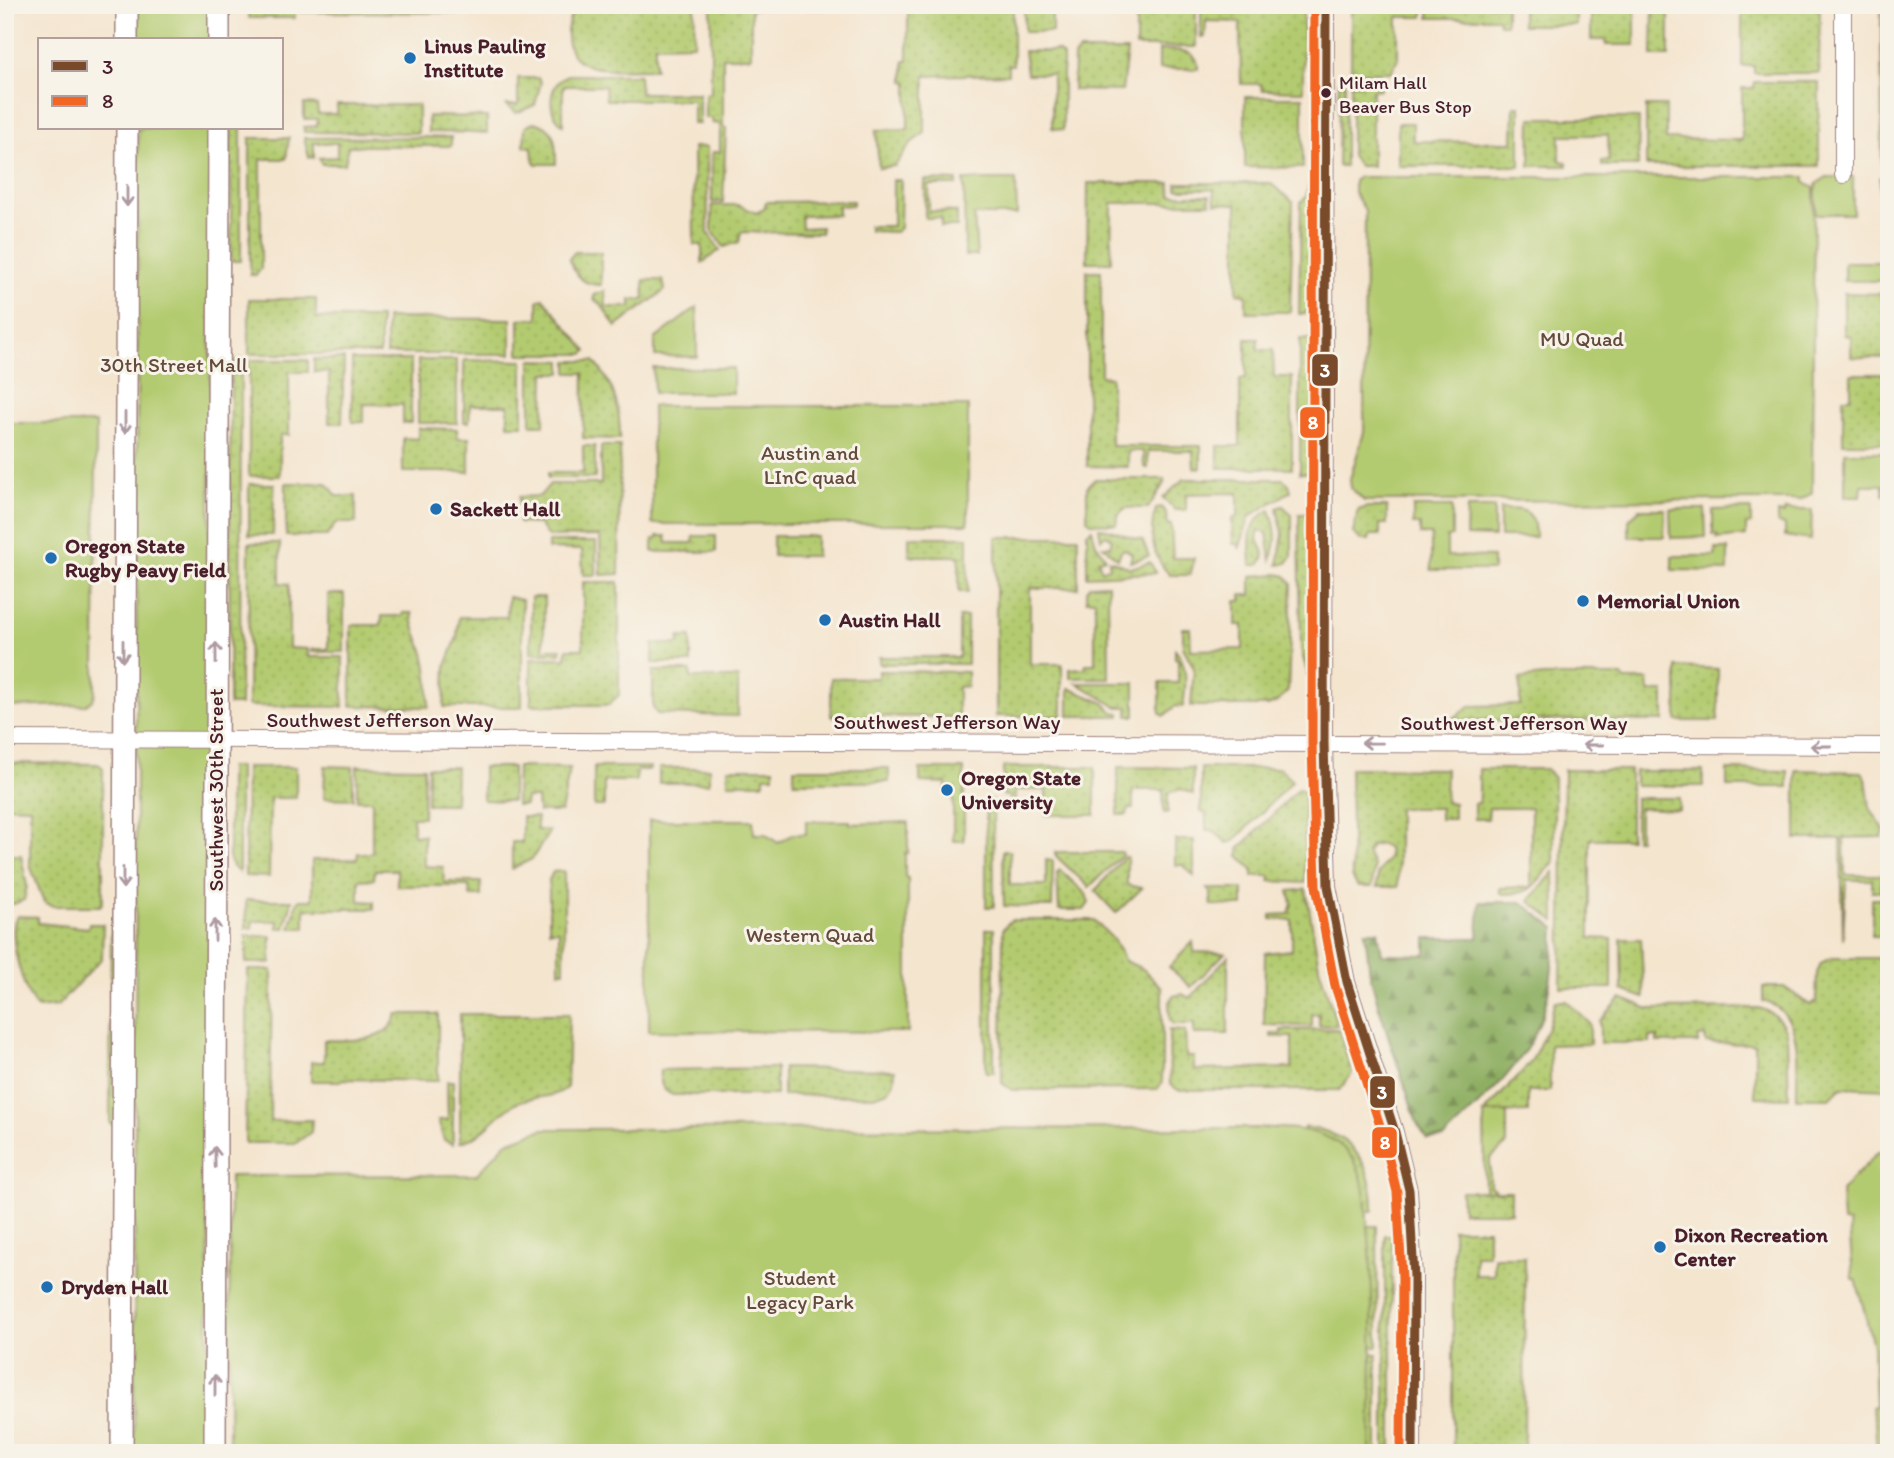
<svg xmlns="http://www.w3.org/2000/svg" width="1894" height="1458" font-family="Itim,sans-serif">
	<style>
		.grass { fill: url(#grass-dots); stroke: #7e754d; stroke-width: 2 }
		.forest { fill: url(#forest-firs); stroke: #6c6746; stroke-width: 2 }
		.green { fill: #b3cb6f; stroke: #7e754d; stroke-width: 2 }
		.lines { fill: none; stroke-linecap: round; stroke-linejoin: round }
		.minor-casing { stroke: #9f827d; stroke-width: 18 }
		.tertiary-casing { stroke: #9f827d; stroke-width: 24 }
		.minor { stroke: #fff; stroke-width: 16 }
		.tertiary { stroke: #fff; stroke-width: 21 }
		.bus-1-casing { stroke: #f7f3e8; stroke-width: 14 }
		.bus-2-casing { stroke: #f7f3e8; stroke-width: 14 }
		.bus-1 { stroke: #7a4b2a; stroke-width: 9 }
		.bus-2 { stroke: #f26522; stroke-width: 9 }
		.oneway { stroke: #ae9aa0 }
		.poi-dot { fill: #1f6fb2; stroke: #f7f3e8; stroke-width: 2.5 }
		.bus-dot { fill: #4a1f2b; stroke: #f7f3e8; stroke-width: 2.5 }
		.labels { text-anchor: middle; stroke-width: 6; stroke-linejoin: round; paint-order: stroke }
		.bus-label { font-size: 19px; fill: #4a1f2b; stroke: #f7f3e8; text-anchor: start }
		.poi-label { font-size: 21px; font-weight: bold; fill: #4a1f2b; stroke: #f7f3e8; text-anchor: start }
		.park-label { font-size: 21px; fill: #644a3c; stroke: #f7f3e8 }
		.street-label { font-size: 21px; fill: #4a1f2b; stroke: #f7f3e8 }
		.line-badge { stroke: #f7f3e8; stroke-width: 2.5 }
		.badge-label { font-size: 19px; text-anchor: middle; font-weight: bold; fill: #fff }
	</style>
	<defs>
		<pattern id="grass-dots" width="8" height="8" patternUnits="userSpaceOnUse" patternTransform="scale(1.75)"><rect width="8" height="8" fill="#b3cb6f"/><path d="M2 2h.1M6 6h.1" fill="none" stroke="#9bae60" stroke-width="1.8" stroke-linecap="round"/></pattern>
		<pattern id="forest-firs" width="22" height="20" patternUnits="userSpaceOnUse" patternTransform="scale(1.75)"><rect width="22" height="20" fill="#8eaf62"/><path d="M5 1l3.5 6h-7zM16 11l3.5 6h-7z" fill="#768e51"/></pattern>
	</defs>
	<rect width="100%" height="100%" fill="#f7f3e8"/>
	<filter id="ink" filterUnits="userSpaceOnUse"><feTurbulence type="fractalNoise" baseFrequency=".0143" numOctaves="2"/><feDisplacementMap in="SourceGraphic" scale="14" xChannelSelector="R" yChannelSelector="G"/><feConvolveMatrix kernelMatrix="1 2 1 2 8 2 1 2 1" color-interpolation-filters="sRGB"/></filter>
	<filter id="wash" filterUnits="userSpaceOnUse"><feTurbulence type="fractalNoise" baseFrequency=".00686" numOctaves="4" result="noise"/><feDisplacementMap in="SourceGraphic" scale="28" xChannelSelector="R" yChannelSelector="G"/><feGaussianBlur stdDeviation="1.57" result="paint"/><feColorMatrix in="noise" values="0 0 0 0 0 0 0 0 0 0 0 0 0 0 0 0 0 1.4 0 .05"/><feComposite in="paint" operator="in"/></filter>
	<g filter="url(#wash)">
		<rect width="100%" height="100%" fill="#f4e5cf"/>
		<g class="grass">
			<rect x="249" y="5" width="46" height="13"/>
			<polygon points="300,5 485,5 485,13 300,12"/>
			<path d="M 578,5 L 695,5 L 694,44 L 655,45 L 655,69 C 624,68 572,79 567,39 C 566,26 571,13 578,5 Z"/>
			<polygon points="711,5 826,5 826,9 751,9 751,57 723,57 723,127 726,128 723,202 712,202 712,152 720,152 720,124 712,123 712,118 705,118 705,94 711,93"/>
			<polygon points="891,5 1013,5 1013,65 1008,65 1008,74 925,76 925,133 912,142 895,166 879,168 876,130 908,129 908,82 904,81 904,61 908,61 908,10 891,10"/>
			<rect x="1024" y="5" width="28" height="27"/>
			<rect x="1136" y="5" width="60" height="42"/>
			<polygon points="1201,5 1303,5 1303,91 1262,90 1261,84 1241,84 1240,22 1206,21 1205,37 1201,37"/>
			<polygon points="1351,5 1423,5 1423,17 1398,17 1398,58 1391,72 1351,72"/>
			<polygon points="1429,5 1506,5 1506,24 1499,24 1498,18 1429,18"/>
			<rect x="1522" y="5" width="54" height="20"/>
			<polygon points="1591,5 1635,5 1635,45 1606,45 1605,40 1591,40"/>
			<polygon points="1653,5 1820,5 1819,73 1754,73 1754,66 1742,66 1742,11 1669,10 1669,56 1652,56"/>
			<path d="M 1159,50 C 1174,50 1199,47 1198,69 L 1159,69 Z"/>
			<polygon points="1024,51 1058,51 1063,56 1063,130 1052,128 1052,74 1027,74"/>
			<polygon points="1079,51 1127,51 1122,91 1073,90 1074,57"/>
			<path d="M 568,75 L 639,75 L 640,93 L 699,93 L 699,124 L 693,124 L 693,100 L 606,100 L 605,86 L 563,86 L 563,125 C 546,111 548,85 568,75 Z"/>
			<polygon points="518,78 538,78 541,82 535,105 516,113 506,105 518,105"/>
			<polygon points="1339,80 1345,80 1345,166 1338,166"/>
			<polygon points="1754,82 1819,82 1819,166 1646,166 1646,106 1666,106 1666,139 1742,140 1742,88 1754,88"/>
			<polygon points="1380,83 1380,89 1372,90 1372,166 1359,166 1351,156 1351,84"/>
			<polygon points="1245,97 1303,97 1303,168 1245,167"/>
			<polygon points="304,104 317,105 318,114 337,114 337,105 418,105 418,133 304,132 304,127 317,126 317,119 304,119"/>
			<polygon points="1514,106 1520,106 1520,166 1398,166 1398,123 1413,123 1413,141 1513,142"/>
			<polygon points="428,116 487,117 487,133 428,132"/>
			<polygon points="1531,118 1639,118 1638,166 1602,166 1602,161 1609,161 1608,135 1560,135 1560,161 1567,162 1567,166 1530,166"/>
			<path d="M 534,122 C 557,127 556,143 556,164 L 536,164 L 533,159 L 532,147 L 524,146 L 525,127 Z"/>
			<polygon points="231,128 241,128 241,261 232,261 231,255"/>
			<polygon points="451,137 451,146 348,146 345,164 322,164 319,158 337,157 337,143 314,143 314,158 309,157 304,138"/>
			<polygon points="250,138 289,138 286,159 261,159 261,269 256,275 250,275"/>
			<polygon points="693,147 707,147 708,233 720,250 702,263 702,245 694,245"/>
			<polygon points="1316,176 1315,314 1299,314 1301,202 1306,197 1311,177"/>
			<polygon points="893,180 901,180 900,228 895,232 870,231 869,226 893,226"/>
			<polygon points="925,180 957,181 957,185 929,185 929,211 957,212 957,227 941,227 941,218 925,218"/>
			<polygon points="1088,183 1170,183 1171,195 1210,195 1210,203 1112,203 1111,262 1087,262"/>
			<polygon points="1177,183 1270,183 1293,202 1290,312 1246,312 1246,294 1237,293 1237,204 1215,203 1214,189 1177,189"/>
			<polygon points="853,201 853,205 838,206 838,215 801,216 802,228 821,227 821,233 741,232 739,242 724,247 712,231 712,205 739,205 756,213 764,209 766,202"/>
			<path d="M 575,252 L 601,252 L 601,285 C 581,285 577,276 569,259 Z"/>
			<polygon points="1087,271 1101,271 1101,376 1111,377 1111,446 1201,446 1201,468 1194,468 1193,451 1148,451 1148,468 1144,467 1143,451 1128,451 1128,467 1087,466"/>
			<polygon points="644,280 663,280 665,290 616,327 600,303 594,300 594,295 605,291 606,307 631,307 631,300 644,300"/>
			<polygon points="1844,293 1889,294 1889,358 1851,357 1851,336 1844,335"/>
			<polygon points="543,298 587,351 584,354 519,354 519,319 538,318 538,301"/>
			<polygon points="249,299 316,299 316,318 380,318 380,354 249,354"/>
			<polygon points="386,318 511,319 511,354 386,354"/>
			<polygon points="1246,339 1258,339 1258,350 1273,350 1274,377 1292,377 1292,468 1218,468 1218,446 1240,446 1240,379 1246,378"/>
			<polygon points="1300,339 1315,340 1315,473 1300,473"/>
			<polygon points="241,359 240,705 229,705 231,363"/>
			<polygon points="314,359 344,359 342,423 329,423 329,372 314,372"/>
			<polygon points="249,360 308,360 308,372 289,372 289,435 280,435 280,476 249,476"/>
			<polygon points="352,360 411,360 411,423 403,423 403,405 364,404 364,422 352,422"/>
			<rect x="418" y="360" width="39" height="63"/>
			<polygon points="464,360 523,361 523,425 508,425 508,405 470,405 469,422 464,422"/>
			<polygon points="531,360 562,361 562,373 545,373 544,425 531,425"/>
			<path d="M 568,361 L 594,361 C 615,387 620,405 620,439 L 583,438 L 584,373 L 568,373 Z"/>
			<polygon points="1851,374 1889,374 1889,443 1843,443 1843,398 1851,398"/>
			<polygon points="418,428 457,429 457,438 469,438 469,472 403,472 403,438 418,439"/>
			<polygon points="583,446 595,446 595,478 548,478 548,473 583,473"/>
			<polygon points="601,446 620,446 619,574 601,575 600,536 548,537 539,524 519,523 519,497 540,496 550,484 601,484"/>
			<path d="M 1095,479 L 1164,479 L 1165,482 L 1148,508 C 1133,509 1119,502 1116,524 L 1091,523 L 1087,519 L 1087,487 Z"/>
			<polygon points="1184,479 1283,479 1289,484 1291,491 1250,516 1239,549 1239,544 1233,544 1232,518 1238,517 1238,493 1186,494 1186,510 1175,510 1163,498"/>
			<polygon points="286,483 327,483 337,496 356,496 356,523 336,523 327,536 286,536"/>
			<polygon points="249,484 274,484 273,535 249,535"/>
			<polygon points="1283,506 1292,515 1292,556 1287,563 1278,565 1283,534 1277,508"/>
			<path d="M 1161,507 L 1166,512 L 1167,524 L 1171,525 L 1173,558 L 1194,558 L 1190,575 L 1170,575 C 1152,557 1148,533 1156,509 Z"/>
			<polygon points="1368,507 1387,507 1387,524 1380,524 1380,535 1370,535 1369,540 1361,540 1353,533 1358,510"/>
			<path d="M 1270,510 C 1277,528 1278,542 1271,560 L 1267,533 L 1259,531 L 1257,538 C 1261,548 1269,553 1259,565 L 1251,565 C 1250,542 1245,524 1270,510 Z"/>
			<polygon points="1299,514 1315,514 1315,679 1308,675 1301,649"/>
			<path d="M 1099,528 C 1115,529 1126,537 1142,540 L 1149,556 L 1130,562 L 1132,554 L 1125,549 L 1121,551 L 1118,559 L 1103,546 L 1110,546 L 1112,539 L 1106,535 L 1101,539 Z"/>
			<polygon points="1092,529 1096,544 1106,558 1098,560 1102,570 1109,567 1109,560 1131,568 1150,562 1156,573 1087,576 1087,533"/>
			<polygon points="657,536 666,536 667,543 693,543 694,536 716,536 716,552 653,552 653,539 657,539"/>
			<rect x="773" y="536" width="43" height="20"/>
			<polygon points="909,537 968,537 968,592 959,592 959,556 909,556"/>
			<polygon points="996,537 1078,537 1078,588 1030,588 1030,664 1062,664 1062,716 996,716"/>
			<polygon points="548,542 596,542 596,575 583,575 582,550 548,549"/>
			<polygon points="249,543 280,543 280,583 289,584 289,648 308,649 308,657 343,657 343,707 248,706"/>
			<polygon points="1277,574 1286,576 1292,584 1288,691 1277,702 1268,706 1191,706 1194,668 1183,647 1183,628 1190,628 1191,650 1243,649 1243,625 1236,625 1236,601 1241,601 1241,595 1251,595 1251,576"/>
			<polygon points="583,582 619,582 619,695 608,705 531,705 531,658 566,658 567,649 583,649"/>
			<polygon points="1108,584 1109,678 1070,678 1070,669 1085,668 1086,664 1095,664 1095,600 1086,600 1086,590 1090,585"/>
			<polygon points="328,594 344,594 344,652 312,652 312,649 328,649"/>
			<polygon points="508,597 522,600 522,707 444,707 446,666 457,637 459,617 507,617"/>
			<polygon points="531,597 544,597 544,649 561,649 561,653 531,653"/>
			<path d="M 403,613 L 412,613 C 412,628 419,637 423,650 C 429,669 429,688 429,707 L 351,706 L 351,625 L 381,625 L 382,616 L 402,616 Z"/>
			<polygon points="959,617 967,617 967,664 879,664 879,657 959,657"/>
			<polygon points="679,637 691,637 691,663 653,663 653,644 679,644"/>
			<path d="M 1175,649 C 1189,664 1186,687 1183,707 L 1175,706 L 1164,716 L 1160,713 L 1160,683 L 1178,683 L 1178,659 L 1175,658 Z"/>
			<polygon points="1677,667 1718,669 1718,721 1677,721"/>
			<polygon points="653,671 691,671 691,678 738,678 738,716 657,714 653,708"/>
			<polygon points="879,671 967,672 967,686 958,687 958,717 831,716 831,678 878,678"/>
			<polygon points="1544,676 1622,676 1625,680 1648,680 1649,692 1664,692 1664,721 1451,720 1470,706 1520,705 1520,679"/>
			<polygon points="1077,683 1135,683 1135,716 1128,716 1128,707 1117,707"/>
			<polygon points="1069,688 1104,703 1113,712 1120,713 1120,716 1069,716"/>
			<polygon points="5,763 98,764 103,768 103,902 100,906 53,906 44,902 30,865 30,807 5,806"/>
			<polygon points="325,766 353,767 353,799 324,798"/>
			<polygon points="357,766 424,767 423,817 413,817 413,835 424,835 424,866 443,867 444,882 481,882 481,896 470,896 469,886 397,886 397,870 375,870 374,879 359,880 359,901 374,902 374,909 305,909 305,928 290,928 298,900 312,900 312,860 357,859 358,853 372,853 372,800 357,800"/>
			<polygon points="229,767 239,767 239,872 232,867 229,857"/>
			<polygon points="246,767 296,767 296,798 270,798 269,877 245,876"/>
			<polygon points="428,767 456,767 455,804 427,804"/>
			<polygon points="483,767 512,767 512,801 483,800"/>
			<polygon points="517,767 570,768 561,812 538,812 537,798 526,798 525,805 516,805"/>
			<polygon points="594,767 650,767 650,770 637,770 636,781 604,781 604,806 594,806"/>
			<polygon points="1003,767 1095,767 1095,815 1046,815 1046,790 1015,790 1015,809 1010,809 1010,796 1003,796"/>
			<polygon points="1118,767 1193,768 1193,794 1181,789 1168,793 1168,813 1164,813 1163,790 1133,790 1133,809 1128,809 1127,815 1118,815"/>
			<rect x="659" y="768" width="50" height="15"/>
			<polygon points="728,768 774,768 774,776 764,776 764,783 728,783"/>
			<rect x="794" y="768" width="95" height="14"/>
			<polygon points="1201,768 1280,768 1292,781 1234,841 1227,843 1213,830 1206,830 1206,813 1201,812"/>
			<polygon points="1350,768 1446,769 1445,802 1454,803 1454,819 1440,819 1440,808 1398,808 1398,887 1377,887 1378,873 1389,857 1388,849 1381,844 1371,846 1367,853 1374,867 1372,887 1358,887 1352,877"/>
			<polygon points="920,769 964,769 964,841 953,841 953,793 946,793 946,783 920,782"/>
			<path d="M 1479,769 L 1546,769 L 1554,778 L 1554,862 C 1533,886 1533,895 1500,894 L 1500,888 L 1531,887 L 1531,808 L 1489,808 L 1488,819 L 1474,819 L 1474,803 L 1479,803 Z"/>
			<polygon points="1564,770 1630,770 1630,839 1590,839 1590,938 1612,939 1612,988 1561,988"/>
			<polygon points="1727,770 1788,771 1788,787 1727,787"/>
			<polygon points="1796,770 1862,772 1866,778 1870,808 1884,830 1882,837 1844,838 1845,875 1881,875 1881,891 1872,891 1872,880 1846,880 1843,939 1841,839 1796,839"/>
			<rect x="1635" y="771" width="68" height="15"/>
			<polygon points="1298,789 1304,791 1305,883 1270,881 1270,876 1253,876 1253,870 1239,856 1239,849"/>
			<polygon points="1635,798 1679,798 1679,810 1639,808 1639,839 1635,839"/>
			<polygon points="986,800 993,800 994,907 986,907"/>
			<polygon points="522,817 537,817 537,830 549,831 548,834 532,859 512,869 512,842 522,842"/>
			<polygon points="1175,840 1194,840 1194,876 1183,865 1175,865"/>
			<polygon points="1003,851 1010,851 1010,885 1046,885 1046,860 1053,861 1052,907 1004,906"/>
			<polygon points="1056,852 1122,852 1122,855 1089,887 1056,856"/>
			<polygon points="11,855 21,855 27,886 24,900 14,904 5,904 5,877 11,877"/>
			<polygon points="1124,857 1127,857 1127,885 1142,888 1116,913 1095,891"/>
			<polygon points="1060,870 1086,894 1089,903 1084,910 1059,910 1057,873"/>
			<polygon points="562,871 564,872 564,971 559,971 559,930 549,930 549,880 553,872"/>
			<polygon points="1554,872 1555,917 1555,921 1529,901"/>
			<polygon points="1207,889 1243,889 1243,906 1211,905 1211,893"/>
			<polygon points="1306,889 1319,967 1337,1025 1319,1026 1319,1014 1312,1014 1312,1026 1264,1025 1265,953 1292,950 1292,920 1271,919 1271,915 1289,914 1292,903 1289,891"/>
			<polygon points="1872,899 1885,899 1885,908 1889,908 1889,936 1872,936"/>
			<polygon points="246,900 292,900 285,928 278,928 278,921 253,921 252,928 246,928"/>
			<path d="M 17,916 L 38,917 L 38,923 L 88,928 L 89,924 L 103,924 L 102,958 L 57,1006 L 38,1008 C 24,999 6,930 17,916 Z"/>
			<polygon points="1011,920 1094,920 1113,939 1125,961 1143,969 1162,988 1162,1082 1157,1089 1012,1090 1002,1083 1003,929"/>
			<polygon points="111,925 118,925 117,1126 110,1123"/>
			<rect x="986" y="929" width="8" height="143"/>
			<rect x="246" y="936" width="25" height="27"/>
			<polygon points="1621,939 1641,939 1644,998 1622,990"/>
			<polygon points="1193,942 1194,952 1225,953 1191,987 1169,967"/>
			<polygon points="1228,956 1228,1034 1194,1034 1194,1024 1173,1024 1170,1020 1169,1004 1173,996 1182,994 1190,998"/>
			<path d="M 1831,958 L 1889,958 L 1889,1089 L 1841,1087 L 1830,1098 L 1797,1098 C 1796,1063 1806,1013 1763,1001 L 1763,987 L 1784,987 L 1810,1005 L 1816,1002 L 1817,973 L 1821,963 Z"/>
			<polygon points="248,970 272,970 270,1121 312,1120 311,1132 296,1143 245,1143"/>
			<path d="M 1621,998 L 1649,1009 L 1759,1008 C 1774,1012 1784,1021 1787,1037 L 1789,1098 L 1755,1097 L 1755,1044 L 1706,1043 L 1705,1036 L 1698,1037 L 1698,1043 L 1657,1043 L 1657,1037 L 1650,1037 L 1650,1043 L 1600,1043 L 1600,1021 Z"/>
			<polygon points="1555,1001 1567,1001 1590,1024 1590,1044 1550,1045 1550,1091 1528,1091 1528,1112 1484,1113 1531,1062 1548,1027"/>
			<path d="M 397,1014 L 438,1014 L 438,1081 L 342,1079 L 341,1081 L 311,1081 L 311,1062 L 324,1062 L 324,1040 C 350,1040 388,1045 397,1014 Z"/>
			<path d="M 460,1014 L 569,1014 L 567,1087 C 554,1100 530,1095 514,1104 C 494,1116 485,1137 460,1142 Z"/>
			<polygon points="1338,1029 1352,1073 1340,1090 1178,1090 1170,1084 1169,1030 1185,1031 1186,1057 1194,1057 1194,1070 1292,1068 1292,1037 1271,1037 1271,1034 1281,1034 1281,1030"/>
			<path d="M 773,1068 L 776,1068 L 776,1095 L 673,1095 C 662,1091 659,1082 660,1070 Z"/>
			<polygon points="783,1068 895,1070 894,1082 888,1091 874,1096 783,1095"/>
			<polygon points="447,1081 453,1081 453,1144 444,1140 438,1120 448,1120"/>
			<path d="M 1304,1127 C 1352,1131 1374,1166 1373,1211 L 1365,1211 L 1304,1153 Z"/>
			<polygon points="1461,1191 1511,1191 1511,1212 1462,1212"/>
			<polygon points="1366,1226 1377,1226 1378,1346 1365,1346"/>
			<polygon points="1453,1229 1488,1229 1488,1255 1475,1255 1475,1275 1494,1275 1494,1257 1525,1257 1524,1453 1453,1453"/>
			<rect x="1385" y="1235" width="7" height="218"/>
			<polygon points="1365,1353 1377,1354 1377,1453 1365,1453"/>
		</g>
		<path class="forest" d="M 1480,902 L 1521,902 L 1555,928 C 1551,1042 1522,1063 1444,1138 L 1427,1139 L 1417,1123 L 1379,1008 L 1370,974 L 1365,931 L 1378,931 L 1382,954 L 1426,955 L 1426,938 L 1478,938 Z"/>
		<g class="green">
			<rect x="138" y="5" width="74" height="35"/>
			<polygon points="1881,5 1889,5 1889,168 1882,168"/>
			<polygon points="138,128 211,128 208,1453 134,1453"/>
			<polygon points="1359,177 1805,177 1805,183 1814,188 1812,493 1800,500 1364,501 1351,488 1350,479 1364,432 1365,210 1354,193 1354,181"/>
			<polygon points="1827,177 1853,177 1853,214 1816,214 1816,184"/>
			<polygon points="1880,177 1889,177 1889,281 1844,281 1844,262 1880,262"/>
			<polygon points="964,180 1016,180 1017,215 974,215 977,256 965,256"/>
			<polygon points="697,307 697,357 655,356 655,339"/>
			<polygon points="653,368 733,368 733,393 654,393"/>
			<rect x="652" y="406" width="316" height="118"/>
			<polygon points="5,423 96,423 95,693 93,700 86,705 5,707"/>
			<polygon points="1845,452 1889,452 1889,495 1883,495 1883,485 1862,485 1861,496 1845,496"/>
			<polygon points="1413,507 1452,507 1452,536 1447,537 1447,556 1493,557 1493,570 1431,570 1431,535 1420,535 1420,524 1413,524"/>
			<polygon points="1467,508 1494,508 1494,537 1466,536"/>
			<path d="M 1500,509 C 1526,509 1535,510 1535,537 L 1500,537 Z"/>
			<polygon points="1640,509 1665,509 1664,537 1629,537 1629,520"/>
			<polygon points="1670,509 1705,509 1706,537 1671,538"/>
			<polygon points="1751,509 1751,524 1746,525 1746,536 1717,539 1717,535 1713,535 1713,510"/>
			<polygon points="1785,510 1812,510 1811,540 1785,536 1785,525 1778,524 1778,513 1784,514"/>
			<polygon points="1716,549 1728,549 1728,571 1672,570 1672,556 1715,556"/>
			<polygon points="649,820 753,820 754,834 765,834 778,843 793,834 806,834 806,821 850,821 850,824 908,822 908,853 905,853 905,877 908,878 908,1032 649,1031"/>
			<polygon points="1507,1112 1507,1144 1490,1159 1490,1186 1496,1191 1485,1191 1484,1113"/>
			<path d="M 1281,1128 C 1311,1129 1342,1136 1357,1166 C 1365,1183 1365,1200 1367,1218 C 1376,1296 1371,1375 1370,1453 L 229,1453 L 230,1176 L 476,1175 L 507,1142 L 543,1129 Z"/>
			<polygon points="1878,1152 1889,1153 1889,1453 1877,1453 1875,1422 1871,1407 1875,1406 1873,1345 1856,1279 1853,1279 1849,1223 1843,1222 1841,1191"/>
		</g>
	</g>
	<g filter="url(#ink)">
		<g class="lines">
			<g class="minor-casing">
				<g id="minor">
					<polyline points="1326,5 1324,743 1328,886 1347,982 1395,1132 1409,1190 1414,1277 1413,1453"/>
					<polyline points="1843,5 1843,175"/>
					<polyline points="5,739 1889,746"/>
				</g>
			</g>
			<g class="tertiary-casing">
				<g id="tertiary">
					<polyline points="127,40 127,5"/>
					<polyline points="219,40 219,5"/>
					<polyline points="122,1453 127,128"/>
					<polyline points="215,1453 219,128"/>
				</g>
			</g>
			<use href="#minor" class="minor"/>
			<use href="#tertiary" class="tertiary"/>
			<g class="bus-1-casing">
				<polyline id="bus-1" points="1326,5 1324,743 1328,886 1347,982 1395,1132 1409,1190 1414,1277 1413,1453"/>
			</g>
			<g class="bus-2-casing">
				<polyline id="bus-2" points="1314,5 1312,743 1316,886 1335,986 1383,1135 1397,1192 1402,1277 1401,1453"/>
			</g>
			<use href="#bus-1" class="bus-1"/>
			<use href="#bus-2" class="bus-2"/>
		</g>
		<defs><path id="oneway-shaft" d="M-6 0H5M1.5-3L5.5 0L1.5 3" fill="none" stroke-width="1.6" stroke-linecap="round" stroke-linejoin="round" transform="scale(1.75)"/></defs>
		<g class="oneway">
			<use href="#oneway-shaft" transform="translate(127 196) rotate(90)"/>
			<use href="#oneway-shaft" transform="translate(125 423) rotate(90)"/>
			<use href="#oneway-shaft" transform="translate(123 651) rotate(90)"/>
			<use href="#oneway-shaft" transform="translate(216 653) rotate(-90)"/>
			<use href="#oneway-shaft" transform="translate(1372 743) rotate(-179)"/>
			<use href="#oneway-shaft" transform="translate(1593 745) rotate(-180)"/>
			<use href="#oneway-shaft" transform="translate(1821 746) rotate(-180)"/>
			<use href="#oneway-shaft" transform="translate(123 878) rotate(90)"/>
			<use href="#oneway-shaft" transform="translate(215 930) rotate(-90)"/>
			<use href="#oneway-shaft" transform="translate(215 1157) rotate(-91)"/>
			<use href="#oneway-shaft" transform="translate(215 1385) rotate(-90)"/>
		</g>
	</g>
	<g class="poi-dot">
		<circle cx="410" cy="58" r="7"/>
		<circle cx="436" cy="509" r="7"/>
		<circle cx="51" cy="558" r="7"/>
		<circle cx="1583" cy="601" r="7"/>
		<circle cx="825" cy="620" r="7"/>
		<circle cx="947" cy="790" r="7"/>
		<circle cx="1660" cy="1247" r="7"/>
		<circle cx="47" cy="1287" r="7"/>
	</g>
	<circle class="bus-dot" cx="1326" cy="93" r="6"/>
	<g class="labels">
		<g class="bus-label">
			<text x="1339" y="89">Milam Hall<tspan x="1339" dy="24">Beaver Bus Stop</tspan></text>
		</g>
		<g class="poi-label">
			<text x="424" y="53">Linus Pauling<tspan x="424" dy="24">Institute</tspan></text>
			<text x="450" y="516">Sackett Hall</text>
			<text x="65" y="553">Oregon State<tspan x="65" dy="24">Rugby Peavy Field</tspan></text>
			<text x="1597" y="608">Memorial Union</text>
			<text x="839" y="627">Austin Hall</text>
			<text x="961" y="785">Oregon State<tspan x="961" dy="24">University</tspan></text>
			<text x="1674" y="1242">Dixon Recreation<tspan x="1674" dy="24">Center</tspan></text>
			<text x="61" y="1294">Dryden Hall</text>
		</g>
		<g class="park-label">
			<text x="1582" y="346">MU Quad</text>
			<text x="174" y="372">30th Street Mall</text>
			<text x="810" y="460">Austin and<tspan x="810" dy="24">LInC quad</tspan></text>
			<text x="810" y="942">Western Quad</text>
			<text x="800" y="1285">Student<tspan x="800" dy="24">Legacy Park</tspan></text>
		</g>
		<g class="street-label">
			<text x="380" y="727">Southwest Jefferson Way</text>
			<text x="947" y="729">Southwest Jefferson Way</text>
			<text x="1514" y="730">Southwest Jefferson Way</text>
			<text transform="translate(216 790) rotate(-90)" y="7">Southwest 30th Street</text>
		</g>
	</g>
	<g class="line-badge">
		<rect x="1311" y="353" width="28" height="34" rx="7" fill="#7a4b2a"/>
		<rect x="1299" y="406" width="27" height="33" rx="7" fill="#f26522"/>
		<rect x="1369" y="1075" width="27" height="34" rx="7" fill="#7a4b2a"/>
		<rect x="1371" y="1126" width="27" height="33" rx="7" fill="#f26522"/>
	</g>
	<g class="badge-label">
		<text x="1325" y="377">3</text>
		<text x="1313" y="429">8</text>
		<text x="1382" y="1099">3</text>
		<text x="1385" y="1149">8</text>
	</g>
	<rect width="1894" height="1458" fill="none" stroke="#f7f3e8" stroke-width="28"/>
	<rect x="38" y="38" width="245" height="91" fill="#f7f3e8" stroke="#b29e9c" stroke-width="2"/>
	<rect x="52" y="61" width="35" height="10" fill="#7a4b2a" stroke="#b29e9c" stroke-width="2"/>
	<text x="102" y="74" font-size="21" fill="#4a1f2b">3</text>
	<rect x="52" y="96" width="35" height="10" fill="#f26522" stroke="#b29e9c" stroke-width="2"/>
	<text x="102" y="108" font-size="21" fill="#4a1f2b">8</text>
</svg>
